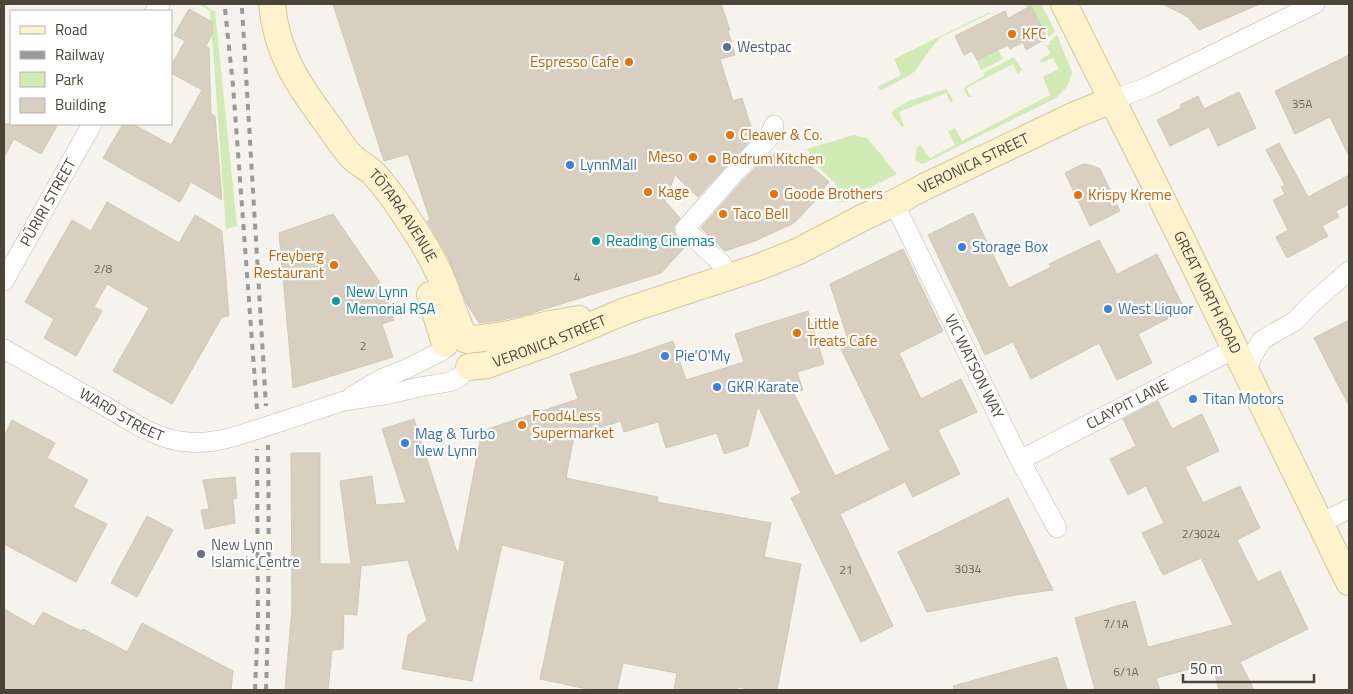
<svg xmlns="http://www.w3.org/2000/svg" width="1353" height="694" font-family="'Titillium Web',sans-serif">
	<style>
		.green { fill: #d2eab5 }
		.building { fill: #d8cfc1; stroke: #d3c7b4 }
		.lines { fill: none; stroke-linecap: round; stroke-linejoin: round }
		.street-casing { stroke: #c2bbae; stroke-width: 20 }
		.secondary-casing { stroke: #d6c79b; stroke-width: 28 }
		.street { stroke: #fff; stroke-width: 19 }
		.secondary { stroke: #fff3cd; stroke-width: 26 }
		.rail { stroke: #9a9a9a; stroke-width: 4; stroke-dasharray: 6 6; stroke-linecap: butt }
		.street-bridge-casing { stroke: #c2bbae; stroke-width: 20; stroke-linecap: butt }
		.street-bridge { stroke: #fff; stroke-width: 19 }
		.food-dot { fill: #e8710a; stroke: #fff; stroke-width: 2 }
		.service-dot { fill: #5c6f8a; stroke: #fff; stroke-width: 2 }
		.shop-dot { fill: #3f7fe0; stroke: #fff; stroke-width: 2 }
		.culture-dot { fill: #0f9aa8; stroke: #fff; stroke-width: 2 }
		.worship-dot { fill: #6b7280; stroke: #fff; stroke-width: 2 }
		.labels { text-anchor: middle; stroke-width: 4.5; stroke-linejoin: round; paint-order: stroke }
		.number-label { font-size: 12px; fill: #6e675b }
		.food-label { font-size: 15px; fill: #c56008; stroke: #fff; text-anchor: start }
		.service-label { font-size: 15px; fill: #4e5e75; stroke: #fff; text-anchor: start }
		.street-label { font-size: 15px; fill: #4b4439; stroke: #fff }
		.shop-label { font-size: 15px; fill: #366cbe; stroke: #fff; text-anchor: start }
		.culture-label { font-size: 15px; fill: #0d838f; stroke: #fff; text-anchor: start }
		.worship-label { font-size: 15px; fill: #5b616d; stroke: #fff; text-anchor: start }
	</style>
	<rect width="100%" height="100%" fill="#f6f3ec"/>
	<g class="green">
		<polygon points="198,4 204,4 212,11 215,11 237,226 226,229 210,11"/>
		<polygon points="1031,4 1041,4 1055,31 1049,37 1044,27 1041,28 1031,6 1027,8 1026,6"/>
		<polygon points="990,12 991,13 941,37 936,42 915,71 910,75 882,90 879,89 878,87 901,75 894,59"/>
		<polygon points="1057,35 1072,72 1069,82 1066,88 1056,98 923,164 915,161 916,152 918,146 921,146 930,158 955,145 948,131 955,128 962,141 1050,95 1043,77 1059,69 1053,58 1041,63 1040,60 1050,54 1047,46 1050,44 1049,42"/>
		<polygon points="998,49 1003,59 981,70 977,60"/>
		<polygon points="1014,57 1022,70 1018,74 1013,64 966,88 971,97 968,97 964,89 966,86 984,76 983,73"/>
		<polygon points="947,89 953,101 951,103 946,93 899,112 904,126 902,127 892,114 893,110 911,100"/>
		<polygon points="854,135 867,138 897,174 840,203 829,193 837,185 812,161 807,149"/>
	</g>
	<g class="building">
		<polygon points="333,4 721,4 730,30 728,31 735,55 720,59 733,101 742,98 754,137 731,161 698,197 675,175 665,201 680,218 674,226 674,232 677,237 686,246 661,273 532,313 502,320 479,323 467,304 448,257 427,221 430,220 408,154 384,161"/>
		<polygon points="1163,4 1260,4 1199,30 1188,17"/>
		<polygon points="1031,6 1047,38 1026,50 1023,42 1010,49 1008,45 977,60 972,51 964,55 955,36 1005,11 1008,18"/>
		<polygon points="189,9 212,22 213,32 206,46 209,48 211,114 215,116 222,200 191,182 180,202 103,158 123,124 133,124 171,145 202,90 171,73 171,66 185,41 174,35"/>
		<polygon points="1349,55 1349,156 1330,117 1295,134 1275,91"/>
		<polygon points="1239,92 1256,128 1218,146 1209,127 1170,146 1157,120 1181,108 1180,105 1198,96 1204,109"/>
		<polygon points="4,124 58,124 41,154 14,139 4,157"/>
		<polygon points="1279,143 1308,197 1349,175 1349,204 1336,211 1339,217 1322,226 1328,236 1287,258 1276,237 1288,230 1273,200 1285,194 1281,187 1285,185 1266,150"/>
		<polygon points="770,153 772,156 775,153 792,167 801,157 829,182 820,193 822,194 794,223 755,241 725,251 701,228 747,176"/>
		<polygon points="1083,164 1090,165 1100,169 1120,211 1090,226 1065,173"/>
		<polygon points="107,202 179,243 195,215 222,231 229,316 222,317 172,404 113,371 149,308 107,284 94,307 102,311 76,356 44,338 54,319 25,302 72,220 91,231"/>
		<polygon points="973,213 1009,288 1051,267 1049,264 1099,240 1117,274 1157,254 1185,310 1138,334 1152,363 1117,380 1099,343 1031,379 1013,342 985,355 928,235"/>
		<polygon points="333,214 379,281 394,320 382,324 393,357 293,388 279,233"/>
		<polygon points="903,249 943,331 899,353 921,399 961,379 977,412 938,430 960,474 913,497 905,482 840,514 893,626 861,642 791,498 801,493 758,406 748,446 724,454 717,433 666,448 658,422 624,432 621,421 574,436 566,478 658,497 657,502 771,523 764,557 801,564 777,690 753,690 738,687 738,690 674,690 677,673 623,663 617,690 592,690 540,679 565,561 502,545 472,681 402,669 408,635 427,621 408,560 361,566 357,615 344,614 343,649 332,650 328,690 285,690 292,607 291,453 320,453 320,564 351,564 340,481 372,476 376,505 406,503 382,429 414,419 458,555 482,431 578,399 570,374 633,355 673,341 686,380 744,362 735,334 808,311 824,364 797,372 803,390 794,394 835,476 890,450 840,347 849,343 830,284"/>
		<polygon points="1349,320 1349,406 1314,338"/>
		<polygon points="1158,401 1172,429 1202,414 1219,451 1185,467 1203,503 1240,486 1260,528 1237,540 1258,582 1280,571 1308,629 1240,662 1254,690 1219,690 1212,663 1156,678 1160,690 1095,690 1075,618 1135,601 1148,647 1233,625 1201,558 1163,575 1142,533 1164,523 1146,486 1128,495 1110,459 1136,446 1123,419"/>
		<polygon points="12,420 55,443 47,458 88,480 73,507 107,524 76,582 4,544 4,436"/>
		<polygon points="235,477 237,498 233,499 235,523 205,529 201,510 209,509 203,480"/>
		<polygon points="1008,498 1053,590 1016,595 927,612 898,552"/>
		<polygon points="147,516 173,530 137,597 111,583"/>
		<polygon points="4,609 34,626 43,612 81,631 83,629 127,652 142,623 233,671 231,690 4,690"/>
		<polygon points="1057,657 1067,690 954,690 953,686"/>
	</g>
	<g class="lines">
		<g class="street-casing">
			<g id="street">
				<polyline points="155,11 160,4"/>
				<polyline points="1112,100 1147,87 1315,4"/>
				<path id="s1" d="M 894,203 L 1020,460 L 1057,528"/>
				<polyline points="722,264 685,229 739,168 768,139 774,125"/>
				<path id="s2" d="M 4,281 L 92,124"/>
				<path id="s3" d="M 4,349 C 37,368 70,386 103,405 C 127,419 151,436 179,441 C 205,445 225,440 249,432"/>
				<polyline points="1246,372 1253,355 1262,340 1295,321 1311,304 1349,271"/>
				<polyline points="352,396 383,378 406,369 442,351"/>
				<polyline points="274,424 344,401 390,394 419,387 449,382 460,377 467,368"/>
				<path id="s4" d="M 1020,460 L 1234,349"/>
				<polyline points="1321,523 1349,509"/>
			</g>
		</g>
		<g class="secondary-casing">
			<g id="secondary">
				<path id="s5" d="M 272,4 C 276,53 300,88 329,126 C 336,136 343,148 352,157 C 358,163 367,167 373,173 C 388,188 404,213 416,232 C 425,246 433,260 440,275 C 449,296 455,318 465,339"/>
				<path id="s6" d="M 1064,4 L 1152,179 L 1349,582"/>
				<polyline points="430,295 445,344"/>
				<polyline points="467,340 505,335 550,324 579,319"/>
				<path id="s7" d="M 469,367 L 487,365 L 551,342 L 628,310 L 759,267 L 799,251 L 864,217 L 894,203 L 924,187 L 1075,115 L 1112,100"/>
			</g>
		</g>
		<use href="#street" class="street"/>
		<use href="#secondary" class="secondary"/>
		<g class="rail">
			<polyline points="242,8 266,406"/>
			<polyline points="225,9 233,85 257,409"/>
			<polyline points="255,690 258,623 257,449"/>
			<path d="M 266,690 C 269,608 269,527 268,445"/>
		</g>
		<g class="street-bridge-casing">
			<polyline id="street-bridge" points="249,432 274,424"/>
		</g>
		<use href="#street-bridge" class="street-bridge"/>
	</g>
	<g class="food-dot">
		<circle cx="1012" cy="34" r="5"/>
		<circle cx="629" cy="62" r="5"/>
		<circle cx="730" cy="135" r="5"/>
		<circle cx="693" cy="157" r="5"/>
		<circle cx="712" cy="159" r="5"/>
		<circle cx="648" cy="192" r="5"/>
		<circle cx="774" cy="194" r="5"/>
		<circle cx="1078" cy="195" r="5"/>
		<circle cx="723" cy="214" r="5"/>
		<circle cx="334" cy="265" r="5"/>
		<circle cx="797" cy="333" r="5"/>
		<circle cx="522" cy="425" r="5"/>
	</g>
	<circle class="service-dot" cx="727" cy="47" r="5"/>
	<g class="shop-dot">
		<circle cx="570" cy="165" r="5"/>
		<circle cx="962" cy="247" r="5"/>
		<circle cx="1108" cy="309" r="5"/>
		<circle cx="665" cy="356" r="5"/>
		<circle cx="717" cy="387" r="5"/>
		<circle cx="1193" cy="399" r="5"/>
		<circle cx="405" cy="443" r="5"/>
	</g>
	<g class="culture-dot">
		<circle cx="596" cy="241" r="5"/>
		<circle cx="336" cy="301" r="5"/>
	</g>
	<circle class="worship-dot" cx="201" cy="554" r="5"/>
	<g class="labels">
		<g class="number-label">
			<text x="1302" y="108">35A</text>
			<text x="103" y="273">2/8</text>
			<text x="577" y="281">4</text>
			<text x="363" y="350">2</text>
			<text x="1201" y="538">2/3024</text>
			<text x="968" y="573">3034</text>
			<text x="846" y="574">21</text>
			<text x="1116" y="628">7/1A</text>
			<text x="1126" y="676">6/1A</text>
		</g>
		<g class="food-label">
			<text x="1022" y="39">KFC</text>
			<text x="619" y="67" text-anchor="end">Espresso Cafe</text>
			<text x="740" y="140">Cleaver &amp; Co.</text>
			<text x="683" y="162" text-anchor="end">Meso</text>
			<text x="722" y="164">Bodrum Kitchen</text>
			<text x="658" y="197">Kage</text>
			<text x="784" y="199">Goode Brothers</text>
			<text x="1088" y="200">Krispy Kreme</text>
			<text x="733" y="219">Taco Bell</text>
			<text x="324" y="261" text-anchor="end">Freyberg<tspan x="324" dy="17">Restaurant</tspan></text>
			<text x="807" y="329">Little<tspan x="807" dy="17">Treats Cafe</tspan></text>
			<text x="532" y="421">Food4Less<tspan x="532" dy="17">Supermarket</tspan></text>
		</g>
		<g class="service-label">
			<text x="737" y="52">Westpac</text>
		</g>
		<g class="street-label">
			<text dy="5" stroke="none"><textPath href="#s7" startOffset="546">VERONICA STREET</textPath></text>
			<text dy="5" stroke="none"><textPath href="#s2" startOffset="90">PŪRIRI STREET</textPath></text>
			<text dy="5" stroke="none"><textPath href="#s5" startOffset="254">TŌTARA AVENUE</textPath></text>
			<text dy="5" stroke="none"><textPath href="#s6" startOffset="322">GREAT NORTH ROAD</textPath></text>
			<text dy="5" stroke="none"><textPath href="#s7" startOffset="85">VERONICA STREET</textPath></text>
			<text dy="5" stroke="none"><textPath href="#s1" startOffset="182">VIC WATSON WAY</textPath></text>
			<text dy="5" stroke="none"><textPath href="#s4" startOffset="121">CLAYPIT LANE</textPath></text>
			<text dy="5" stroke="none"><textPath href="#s3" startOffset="135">WARD STREET</textPath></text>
		</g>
		<g class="shop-label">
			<text x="580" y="170">LynnMall</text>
			<text x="972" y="252">Storage Box</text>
			<text x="1118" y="314">West Liquor</text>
			<text x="675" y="361">Pie'O'My</text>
			<text x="727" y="392">GKR Karate</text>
			<text x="1203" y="404">Titan Motors</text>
			<text x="415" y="439">Mag &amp; Turbo<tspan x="415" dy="17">New Lynn</tspan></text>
		</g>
		<g class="culture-label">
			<text x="606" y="246">Reading Cinemas</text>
			<text x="346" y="297">New Lynn<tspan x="346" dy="17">Memorial RSA</tspan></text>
		</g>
		<g class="worship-label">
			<text x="211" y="550">New Lynn<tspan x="211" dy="17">Islamic Centre</tspan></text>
		</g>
	</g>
	<rect width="1353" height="694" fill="none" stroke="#4b4439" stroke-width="10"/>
	<rect x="10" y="10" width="162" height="115" fill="#ffffff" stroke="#b7b4b0"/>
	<rect x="20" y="26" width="25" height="8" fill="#fff3cd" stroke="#b7b4b0"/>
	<text x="55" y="35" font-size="15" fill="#4b4439">Road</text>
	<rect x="20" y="51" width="25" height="8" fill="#9a9a9a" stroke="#b7b4b0"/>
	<text x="55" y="60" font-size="15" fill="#4b4439">Railway</text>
	<rect x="20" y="72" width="25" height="15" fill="#d2eab5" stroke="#b7b4b0"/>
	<text x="55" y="85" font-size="15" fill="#4b4439">Park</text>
	<rect x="20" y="98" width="25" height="15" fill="#d8cfc1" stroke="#b7b4b0"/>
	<text x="55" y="110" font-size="15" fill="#4b4439">Building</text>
	<path d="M1183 674v8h131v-8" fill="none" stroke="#4b4439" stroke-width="2.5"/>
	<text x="1190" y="674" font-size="15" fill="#4b4439" stroke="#ffffff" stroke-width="4" paint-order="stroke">50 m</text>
</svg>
